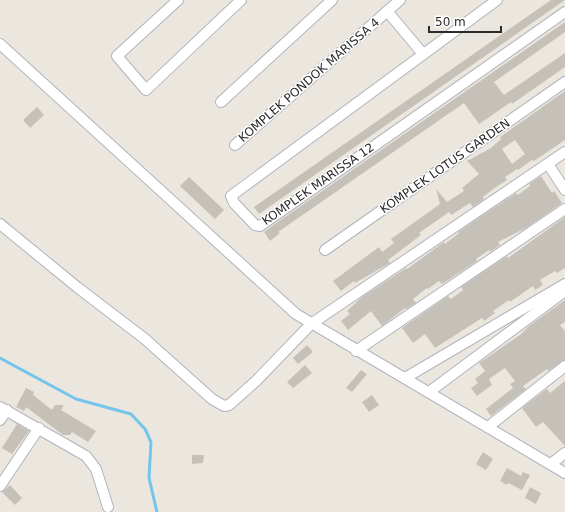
<svg xmlns="http://www.w3.org/2000/svg" width="565" height="512" font-family="'DejaVu Sans',sans-serif">
	<style>
		.lines { fill: none; stroke-linecap: round; stroke-linejoin: round }
		.stream { stroke: #74c5eb; stroke-width: 3 }
		.building { fill: #c5c1b9; fill-rule: evenodd }
		.minor-casing { stroke: #b1b3be; stroke-width: 12 }
		.minor { stroke: #fff; stroke-width: 10 }
		.labels { text-anchor: middle; stroke-width: 3; stroke-linejoin: round; paint-order: stroke }
		.street-label { font-size: 12px; fill: #2b2b2b; stroke: #fff }
	</style>
	<rect width="100%" height="100%" fill="#ece7de"/>
	<g class="lines">
		<polyline class="stream" points="0,358 76,399 131,414 145,429 151,442 149,478 157,512"/>
	</g>
	<g class="building">
		<polygon points="551,0 565,0 259,214 254,207"/>
		<polygon points="565,22 565,32 494,82 504,95 565,53 565,67 512,104 511,102 479,124 464,103 278,232 280,233 270,241 264,232 275,224"/>
		<path d="M 565,91 L 565,140 L 534,161 L 532,160 L 518,170 L 517,169 L 505,177 L 507,180 L 496,187 L 483,197 L 484,199 L 473,207 L 470,203 L 451,215 L 449,212 L 419,233 L 421,235 L 388,260 L 390,263 L 355,283 L 354,281 L 341,291 L 333,281 L 379,247 L 382,252 L 394,243 L 391,239 L 440,204 L 436,189 L 447,202 L 464,191 L 462,188 L 479,174 L 467,161 L 491,148 L 501,139 L 500,137 ZM 515,140 L 525,154 L 512,164 L 502,149 Z"/>
		<polygon points="37,107 44,115 30,128 23,120"/>
		<polygon points="541,176 552,193 554,191 562,203 526,228 498,242 500,245 490,252 489,250 476,259 477,261 442,284 439,281 428,289 427,288 413,299 416,303 406,309 405,308 382,326 371,311 348,330 341,321 350,314 347,311 362,297 406,268 407,269 444,242 445,244 459,233 458,232 516,193 518,195 530,186 529,184"/>
		<polygon points="189,177 224,210 215,219 180,186"/>
		<polygon points="565,217 565,268 557,273 555,271 540,280 543,285 535,290 533,286 510,302 509,300 493,311 495,313 484,321 482,318 435,348 425,334 413,343 402,328 448,296 451,299 463,290 461,287 507,256 508,258"/>
		<polygon points="565,300 565,322 560,325 565,331 565,360 548,371 547,369 523,386 526,389 491,416 486,409 513,388 510,384 515,381 505,368 489,379 492,385 477,396 471,388 478,383 475,379 485,371 479,363 520,335 529,326"/>
		<polygon points="307,345 313,352 298,364 293,358"/>
		<polygon points="305,365 312,373 293,388 287,382"/>
		<polygon points="361,370 367,374 352,392 346,388"/>
		<polygon points="565,381 565,446 543,422 536,427 522,408 547,389 550,393"/>
		<polygon points="26,388 34,392 33,395 52,410 55,405 64,405 61,410 96,431 88,442 72,432 70,435 63,435 26,407 24,411 16,407"/>
		<polygon points="372,395 379,405 369,412 362,402"/>
		<polygon points="17,424 29,431 12,454 2,448"/>
		<polygon points="483,452 493,459 486,470 476,464"/>
		<polygon points="192,455 204,455 203,463 192,464"/>
		<polygon points="507,468 521,476 523,472 530,475 522,490 508,483 507,485 500,481"/>
		<polygon points="10,485 22,498 15,505 2,492"/>
		<polygon points="530,487 541,493 536,504 525,498"/>
	</g>
	<g class="lines">
		<g class="minor-casing">
			<g id="minor">
				<polyline points="178,0 117,56 146,90 241,0"/>
				<polyline points="497,0 231,196 234,203 255,225 260,226 565,12"/>
				<polyline points="387,11 423,54"/>
				<polyline points="0,44 296,314 565,473"/>
				<polyline points="221,102 332,0"/>
				<polyline points="235,145 400,0"/>
				<polyline points="548,164 565,190"/>
				<polyline points="0,224 77,287 145,339 212,399 224,406 229,405 256,381 311,324 565,152"/>
				<polyline points="325,250 565,82"/>
				<polyline points="356,351 565,209"/>
				<polyline points="405,378 565,284"/>
				<polyline points="429,392 565,291"/>
				<polyline points="0,407 86,456 96,469 108,507"/>
				<polyline points="0,420 7,410"/>
				<polyline points="488,427 565,366"/>
				<polyline points="551,464 565,453"/>
				<polyline points="0,486 39,428"/>
			</g>
		</g>
		<use href="#minor" class="minor"/>
	</g>
	<g class="labels">
		<g class="street-label">
			<text transform="translate(309 80) rotate(-41)" y="4">KOMPLEK PONDOK MARISSA 4</text>
			<text transform="translate(445 166) rotate(-35)" y="4">KOMPLEK LOTUS GARDEN</text>
			<text transform="translate(318 184) rotate(-35)" y="4">KOMPLEK MARISSA 12</text>
		</g>
	</g>
	<path d="M429 26v6h72v-6" fill="none" stroke="#2b2b2b" stroke-width="2"/>
	<text x="435" y="26" font-size="12" fill="#2b2b2b" stroke="#ffffff" stroke-width="3" paint-order="stroke">50 m</text>
</svg>
